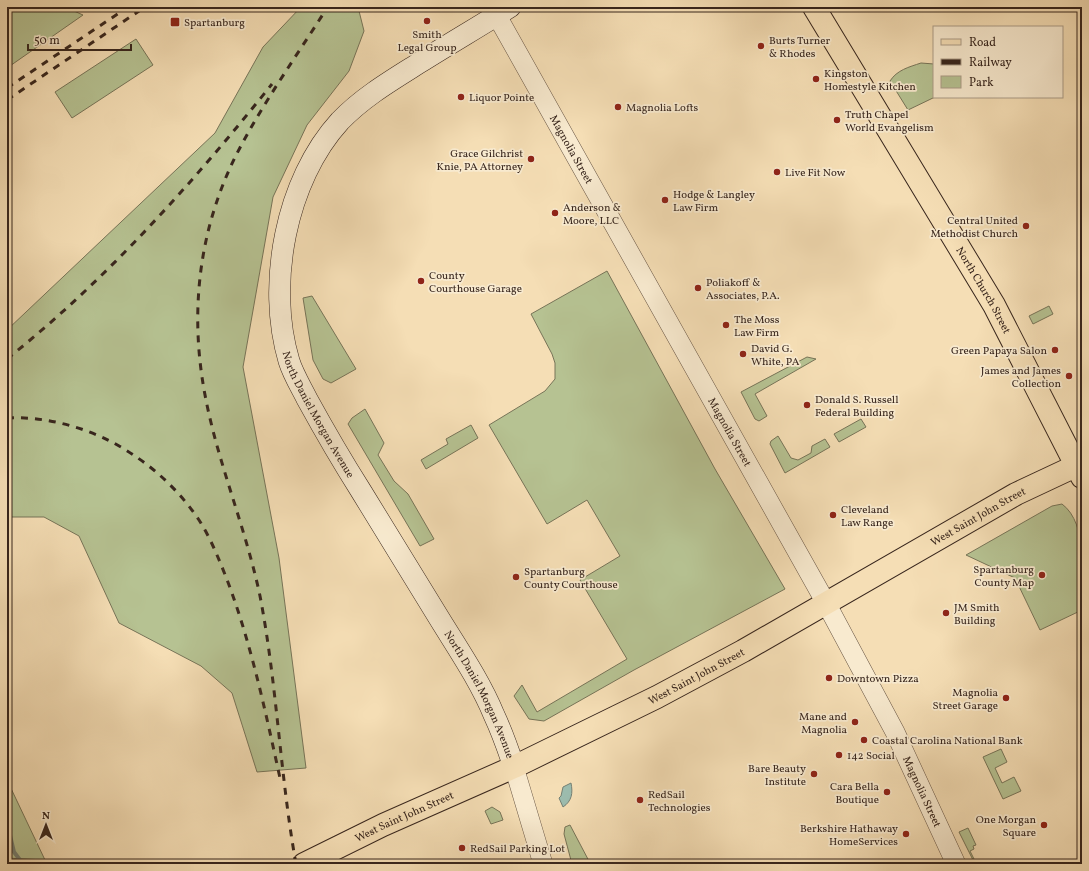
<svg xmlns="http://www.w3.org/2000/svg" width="1089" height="871" font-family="Vollkorn,serif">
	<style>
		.green { fill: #b6c292; stroke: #777458 }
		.water { fill: #9cbcae; stroke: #748074 }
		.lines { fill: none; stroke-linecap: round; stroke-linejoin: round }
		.stream { stroke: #748074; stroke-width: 4 }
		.tertiary-casing { stroke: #675443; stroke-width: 20 }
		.secondary-casing { stroke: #38261d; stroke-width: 22 }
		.primary-casing { stroke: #38261d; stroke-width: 24 }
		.tertiary { stroke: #f8eacf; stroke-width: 19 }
		.secondary { stroke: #f8eacf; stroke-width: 21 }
		.primary { stroke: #f5deb5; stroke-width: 22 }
		.rail { stroke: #38261d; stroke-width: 3; stroke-dasharray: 7 7; stroke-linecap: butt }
		.poi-dot { fill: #8f2418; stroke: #f8eacf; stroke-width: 1.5 }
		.labels { text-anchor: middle; stroke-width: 3.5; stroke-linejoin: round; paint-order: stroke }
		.poi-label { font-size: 11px; fill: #38261d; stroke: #f8eacf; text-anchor: start }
		.street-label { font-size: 11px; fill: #38261d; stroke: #f8eacf }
	</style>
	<rect width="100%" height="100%" fill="#f5deb5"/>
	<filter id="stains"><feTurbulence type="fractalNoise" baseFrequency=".005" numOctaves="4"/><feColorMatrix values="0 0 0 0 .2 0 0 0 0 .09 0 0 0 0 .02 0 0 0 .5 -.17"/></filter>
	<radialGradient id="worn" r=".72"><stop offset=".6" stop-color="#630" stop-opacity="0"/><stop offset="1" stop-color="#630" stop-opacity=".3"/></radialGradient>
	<g class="green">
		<polygon points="17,7 65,7 83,15 7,68 7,14"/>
		<polygon points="301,7 358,7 364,31 349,71 307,125 273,197 243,367 279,558 306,768 257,772 232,693 201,666 119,623 79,536 44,517 7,517 7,330 215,133 263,47"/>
		<polygon points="136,39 153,65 72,118 55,92"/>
		<path d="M 921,63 L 934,64 L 935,97 L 908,110 L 890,81 C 897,70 909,67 921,63 Z"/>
		<polygon points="607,271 715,469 785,589 634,670 544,721 529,719 514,696 522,685 537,712 627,659 580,580 620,556 587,500 547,524 489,425 545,391 555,379 555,363 552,354 531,314"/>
		<polygon points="312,296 356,369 331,383 323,379 313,360 303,298"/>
		<polygon points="1049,306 1053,314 1033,324 1029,316"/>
		<polygon points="807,357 816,359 755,394 767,416 759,421 755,419 741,392"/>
		<polygon points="365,409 384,443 378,455 394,481 408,494 434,539 420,546 348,424 352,418"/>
		<polygon points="861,419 866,427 839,442 834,434"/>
		<polygon points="471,425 478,438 426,469 421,460 448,444 446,439"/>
		<polygon points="778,436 791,458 798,460 811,453 812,446 825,439 830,447 785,473 770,444 771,441"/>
		<path d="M 1062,504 C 1089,524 1082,580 1082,610 L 1040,630 L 1015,578 L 966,555 L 1052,506 Z"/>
		<polygon points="1001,749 1007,762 995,768 1002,783 1014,777 1021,791 1003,799 983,757"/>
		<polygon points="7,780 45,860 7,858"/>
		<polygon points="492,807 500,812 503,820 491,824 485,811"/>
		<polygon points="570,825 590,863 572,864 564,834 565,827"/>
		<polygon points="968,828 976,845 973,846 974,849 970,851 975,861 983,860 985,864 975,864 959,832"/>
	</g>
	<path class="water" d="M 571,783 C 573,793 572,801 563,807 L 559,798 L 561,796 L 563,787 Z"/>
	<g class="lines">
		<polyline class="stream" points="7,823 14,852 23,864"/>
		<g class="tertiary-casing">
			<g id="tertiary">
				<path id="s1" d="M 492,7 L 826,603 L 895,732 L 956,864"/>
				<polyline points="514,767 543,864"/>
			</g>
		</g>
		<g class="secondary-casing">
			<g id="secondary">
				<path id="s2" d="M 510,7 C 480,26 449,44 419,63 C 392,80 363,97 340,121 C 286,180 266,284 289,361 C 293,374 301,387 307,399 C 324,430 342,461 361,491 C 387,533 413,575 439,618 C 458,649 480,681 494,715 C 502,732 508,749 514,767"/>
			</g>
		</g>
		<g class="primary-casing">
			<g id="primary">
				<path id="s3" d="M 814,7 L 994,305 L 1082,477"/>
				<path id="s4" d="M 304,864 L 383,825 L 514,767 L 657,697 L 743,651 L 1016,494 L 1082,463"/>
			</g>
		</g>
		<use href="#tertiary" class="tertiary"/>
		<use href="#secondary" class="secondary"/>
		<use href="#primary" class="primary"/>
		<g class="rail">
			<polyline points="7,88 128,7"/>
			<polyline points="7,100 145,7"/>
			<path d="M 7,359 C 107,279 192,184 272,84"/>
			<path d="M 7,418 C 42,416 81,426 112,442 C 147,461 176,486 199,520 C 210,537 218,557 226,577 C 251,642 265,710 280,778"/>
			<path d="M 296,864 C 280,775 277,684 260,596 C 246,529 219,466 206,400 C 188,311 199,222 243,142 C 268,96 299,52 327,8"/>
		</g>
	</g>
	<g class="poi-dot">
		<circle cx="427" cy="21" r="4"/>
		<rect x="170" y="17" width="10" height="10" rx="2"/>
		<circle cx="761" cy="46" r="4"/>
		<circle cx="816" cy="79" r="4"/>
		<circle cx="461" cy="97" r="4"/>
		<circle cx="618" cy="107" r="4"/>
		<circle cx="837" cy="120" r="4"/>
		<circle cx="531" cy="159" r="4"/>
		<circle cx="777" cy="172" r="4"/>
		<circle cx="665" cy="200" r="4"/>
		<circle cx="555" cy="213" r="4"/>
		<circle cx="1026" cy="226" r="4"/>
		<circle cx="421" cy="281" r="4"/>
		<circle cx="698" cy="288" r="4"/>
		<circle cx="726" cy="325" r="4"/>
		<circle cx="1055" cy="350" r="4"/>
		<circle cx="743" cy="354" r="4"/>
		<circle cx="1069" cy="376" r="4"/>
		<circle cx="807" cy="405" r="4"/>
		<circle cx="833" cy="515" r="4"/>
		<circle cx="1042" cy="575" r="4"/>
		<circle cx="516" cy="577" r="4"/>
		<circle cx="946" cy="613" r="4"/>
		<circle cx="829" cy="678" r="4"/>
		<circle cx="1006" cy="698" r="4"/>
		<circle cx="855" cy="722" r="4"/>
		<circle cx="864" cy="740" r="4"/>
		<circle cx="839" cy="755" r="4"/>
		<circle cx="814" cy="774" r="4"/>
		<circle cx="887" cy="792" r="4"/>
		<circle cx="640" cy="800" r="4"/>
		<circle cx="1044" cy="825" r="4"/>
		<circle cx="906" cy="834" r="4"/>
		<circle cx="462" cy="848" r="4"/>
	</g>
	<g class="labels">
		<g class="poi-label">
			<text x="184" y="26">Spartanburg</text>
			<text x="427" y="38" text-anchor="middle">Smith<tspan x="427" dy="13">Legal Group</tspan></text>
			<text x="769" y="44">Burts Turner<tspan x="769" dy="13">&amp; Rhodes</tspan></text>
			<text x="824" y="77">Kingston<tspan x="824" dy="13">Homestyle Kitchen</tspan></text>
			<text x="469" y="101">Liquor Pointe</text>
			<text x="626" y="111">Magnolia Lofts</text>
			<text x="845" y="118">Truth Chapel<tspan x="845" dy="13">World Evangelism</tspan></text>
			<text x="523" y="157" text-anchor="end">Grace Gilchrist<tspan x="523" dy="13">Knie, PA Attorney</tspan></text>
			<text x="785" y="176">Live Fit Now</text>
			<text x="673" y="198">Hodge &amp; Langley<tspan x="673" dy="13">Law Firm</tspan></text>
			<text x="563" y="211">Anderson &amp;<tspan x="563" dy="13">Moore, LLC</tspan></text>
			<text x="1018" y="224" text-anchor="end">Central United<tspan x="1018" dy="13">Methodist Church</tspan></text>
			<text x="429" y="279">County<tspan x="429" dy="13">Courthouse Garage</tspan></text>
			<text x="706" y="286">Poliakoff &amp;<tspan x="706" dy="13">Associates, P.A.</tspan></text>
			<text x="734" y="323">The Moss<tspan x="734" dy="13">Law Firm</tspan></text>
			<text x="751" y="352">David G.<tspan x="751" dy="13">White, PA</tspan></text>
			<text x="1047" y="354" text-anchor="end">Green Papaya Salon</text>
			<text x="1061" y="374" text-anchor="end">James and James<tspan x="1061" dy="13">Collection</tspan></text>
			<text x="815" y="403">Donald S. Russell<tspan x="815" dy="13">Federal Building</tspan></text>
			<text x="841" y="513">Cleveland<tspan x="841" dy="13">Law Range</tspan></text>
			<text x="1034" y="573" text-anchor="end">Spartanburg<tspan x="1034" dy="13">County Map</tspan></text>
			<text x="524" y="575">Spartanburg<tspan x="524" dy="13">County Courthouse</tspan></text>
			<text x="954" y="611">JM Smith<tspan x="954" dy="13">Building</tspan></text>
			<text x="837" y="682">Downtown Pizza</text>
			<text x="998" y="696" text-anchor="end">Magnolia<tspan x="998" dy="13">Street Garage</tspan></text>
			<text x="847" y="720" text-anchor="end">Mane and<tspan x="847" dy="13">Magnolia</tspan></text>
			<text x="872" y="744">Coastal Carolina National Bank</text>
			<text x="847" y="759">142 Social</text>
			<text x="806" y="772" text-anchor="end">Bare Beauty<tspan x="806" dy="13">Institute</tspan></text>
			<text x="879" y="790" text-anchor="end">Cara Bella<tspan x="879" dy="13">Boutique</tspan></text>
			<text x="648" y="798">RedSail<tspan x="648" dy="13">Technologies</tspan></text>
			<text x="1036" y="823" text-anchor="end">One Morgan<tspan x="1036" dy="13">Square</tspan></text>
			<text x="898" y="832" text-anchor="end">Berkshire Hathaway<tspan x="898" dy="13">HomeServices</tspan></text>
			<text x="470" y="852">RedSail Parking Lot</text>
		</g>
		<g class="street-label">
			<text dy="4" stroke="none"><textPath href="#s1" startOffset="163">Magnolia Street</textPath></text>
			<text dy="4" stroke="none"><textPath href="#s3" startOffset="330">North Church Street</textPath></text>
			<text dy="4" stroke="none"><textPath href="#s2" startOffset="521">North Daniel Morgan Avenue</textPath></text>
			<text dy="4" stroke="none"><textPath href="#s1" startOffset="487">Magnolia Street</textPath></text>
			<text dy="4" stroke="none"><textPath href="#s4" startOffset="759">West Saint John Street</textPath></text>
			<text dy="4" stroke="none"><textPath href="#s4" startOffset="435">West Saint John Street</textPath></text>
			<text dy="4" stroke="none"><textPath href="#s2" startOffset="845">North Daniel Morgan Avenue</textPath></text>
			<text dy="4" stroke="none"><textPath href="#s1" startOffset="895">Magnolia Street</textPath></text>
			<text dy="4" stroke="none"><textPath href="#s4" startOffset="111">West Saint John Street</textPath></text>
		</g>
	</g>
	<rect width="1089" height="871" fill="none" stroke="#f5deb5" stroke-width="24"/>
	<rect x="8" y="8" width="1073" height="855" fill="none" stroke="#38261d" stroke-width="2"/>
	<rect x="12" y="12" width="1065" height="847" fill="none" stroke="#38261d"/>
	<rect x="933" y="26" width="130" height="72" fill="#f8eacf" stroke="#ab9c88"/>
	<rect x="941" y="39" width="20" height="6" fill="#f5deb5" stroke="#ab9c88"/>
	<text x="969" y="46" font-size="12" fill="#38261d">Road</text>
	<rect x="941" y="59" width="20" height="6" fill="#38261d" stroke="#ab9c88"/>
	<text x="969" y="66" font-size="12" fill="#38261d">Railway</text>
	<rect x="941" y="76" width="20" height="12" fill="#b6c292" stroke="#ab9c88"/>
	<text x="969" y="86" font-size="12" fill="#38261d">Park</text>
	<g transform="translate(46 825)" stroke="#f8eacf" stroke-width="3" paint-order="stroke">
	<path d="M0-3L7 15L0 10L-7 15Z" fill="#38261d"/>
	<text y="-6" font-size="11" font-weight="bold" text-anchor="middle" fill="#38261d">N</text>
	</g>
	<path d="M28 44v6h103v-6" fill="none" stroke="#38261d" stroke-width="2"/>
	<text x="34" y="44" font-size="12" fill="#38261d" stroke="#f8eacf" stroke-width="3" paint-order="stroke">50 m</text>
	<rect width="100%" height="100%" filter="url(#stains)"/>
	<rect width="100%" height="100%" fill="url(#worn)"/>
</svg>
